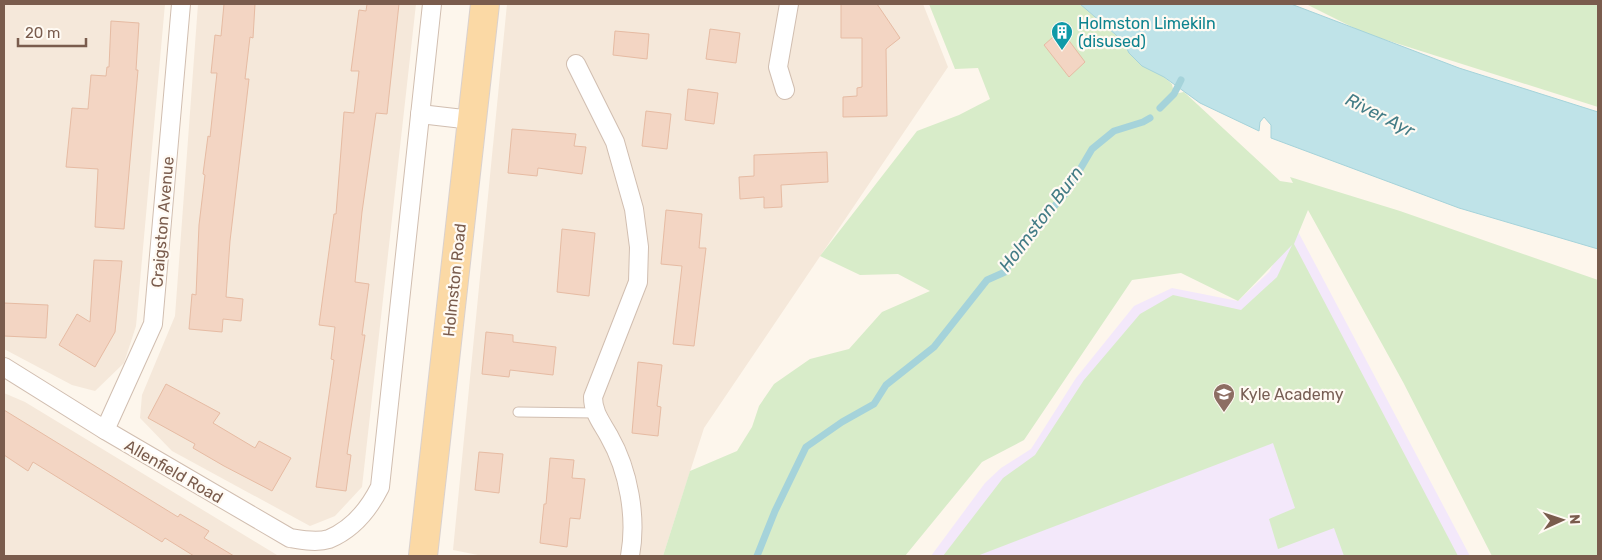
<svg xmlns="http://www.w3.org/2000/svg" width="1602" height="560" font-family="Rubik,sans-serif">
	<style>
		.residential { fill: #f5e8da }
		.education { fill: #f3e8fa }
		.green { fill: #d8ecc9 }
		.water { fill: #bfe3e8; stroke: #a5d3da }
		.lines { fill: none; stroke-linecap: round; stroke-linejoin: round }
		.stream { stroke: #a5d3da; stroke-width: 7 }
		.building { fill: #f3d5c3; stroke: #e6bba3 }
		.lane-casing { stroke: #d1beb0; stroke-width: 11 }
		.street-casing { stroke: #d1beb0; stroke-width: 20 }
		.primary-casing { stroke: #dad1cd; stroke-width: 30 }
		.lane { stroke: #fff; stroke-width: 9 }
		.street { stroke: #fff; stroke-width: 18 }
		.primary { stroke: #fbd9a5; stroke-width: 28 }
		.labels { text-anchor: middle; stroke-width: 4.5; stroke-linejoin: round; paint-order: stroke }
		.culture-label { font-size: 16px; fill: #0d838f; stroke: #fffaf3; text-anchor: start }
		.street-label { font-size: 16px; fill: #7a5c4d; stroke: #fffaf3 }
		.education-label { font-size: 16px; fill: #785e54; stroke: #fffaf3; text-anchor: start }
		.water-label { font-size: 18px; font-style: italic; fill: #437c86; stroke: #fffaf3 }
	</style>
	<rect width="100%" height="100%" fill="#fdf6ec"/>
	<g class="residential">
		<polygon points="4,4 165,4 136,326 124,363 95,391 72,385 4,349"/>
		<polygon points="198,4 416,4 362,487 335,516 310,526 172,451 140,418 142,395 175,316"/>
		<polygon points="507,4 923,4 948,67 704,428 663,556 483,556 453,550"/>
		<polygon points="4,393 25,402 277,555 301,556 4,556"/>
	</g>
	<polygon class="education" points="1294,224 1470,556 931,556 985,483 1001,468 1031,449 1076,378 1134,306 1172,288 1238,301 1269,272"/>
	<g class="green">
		<polygon points="929,4 1080,4 1172,84 1174,94 1184,92 1280,181 1293,183 1290,177 1400,211 1598,280 1598,556 1492,556 1403,382 1308,210 1294,244 1458,556 1344,556 1334,528 1278,549 1269,519 1295,508 1273,443 977,556 943,556 1003,478 1035,455 1084,380 1140,314 1173,295 1241,310 1277,277 1292,245 1238,301 1181,273 1132,280 1024,440 982,462 905,556 663,556 690,471 737,451 752,427 759,406 774,384 810,359 849,349 882,312 930,291 898,274 860,275 820,256 917,131 959,115 990,99 978,68 955,69"/>
		<polygon points="1306,4 1598,4 1598,107 1364,33"/>
	</g>
	<polygon class="water" points="1080,4 1291,4 1459,68 1598,112 1598,249 1459,208 1271,138 1271,125 1264,117 1260,122 1259,131 1200,103 1164,77 1142,66 1129,53 1123,41"/>
	<g class="lines">
		<g class="stream">
			<polyline points="1160,108 1174,94 1181,80"/>
			<polyline points="757,556 775,511 806,447 842,422 874,404 886,385 934,347 987,280 1005,272 1019,246 1066,193 1092,149 1114,131 1143,122 1150,118"/>
		</g>
	</g>
	<g class="building">
		<polygon points="224,4 255,4 253,38 250,37 245,79 249,79 230,241 226,297 243,299 241,321 223,319 222,332 189,329 192,294 196,295 199,225 205,175 203,174 208,136 210,137 217,73 211,73 215,35 221,36"/>
		<polygon points="367,4 399,4 387,114 376,113 362,212 355,282 369,284 362,335 365,335 347,454 351,455 346,491 316,487 334,360 331,359 335,327 319,325 334,214 336,214 344,112 354,113 359,71 351,71 359,10 366,11"/>
		<polygon points="841,4 877,4 900,38 886,49 887,116 843,117 843,97 857,96 857,88 862,87 862,38 841,38"/>
		<polygon points="111,21 139,23 136,70 138,70 124,229 95,227 98,169 66,167 72,108 88,109 91,75 106,76 107,67 109,67"/>
		<polygon points="710,29 740,33 736,63 706,59"/>
		<polygon points="1061,30 1085,62 1069,77 1044,45"/>
		<polygon points="615,31 649,34 647,59 613,55"/>
		<polygon points="688,89 718,93 714,124 685,120"/>
		<polygon points="646,111 671,114 667,149 642,146"/>
		<polygon points="512,129 576,134 574,146 586,147 582,174 538,168 537,176 508,173"/>
		<polygon points="827,152 828,182 781,185 782,207 764,208 764,197 740,199 739,177 754,176 754,155"/>
		<polygon points="666,210 702,214 699,248 706,248 694,346 673,344 682,266 661,264"/>
		<polygon points="562,229 595,233 589,296 557,292"/>
		<polygon points="94,260 122,261 115,332 95,367 59,345 77,314 90,322"/>
		<polygon points="4,303 48,305 46,338 4,336"/>
		<polygon points="486,332 513,335 513,342 556,347 553,375 510,370 509,377 482,374"/>
		<polygon points="638,362 662,365 657,406 661,407 658,436 632,433"/>
		<polygon points="166,384 220,413 213,423 255,448 259,441 291,458 272,491 224,466 193,448 195,444 148,418"/>
		<polygon points="4,410 178,517 180,514 209,531 204,538 234,556 194,556 165,538 162,542 33,462 28,471 4,455"/>
		<polygon points="479,452 503,454 499,493 475,490"/>
		<polygon points="550,458 574,460 572,478 585,479 580,519 570,518 567,547 540,543 544,504 546,504"/>
	</g>
	<g class="lines">
		<g class="lane-casing">
			<polyline id="lane" points="518,412 596,413"/>
		</g>
		<g class="street-casing">
			<g id="street">
				<path d="M 576,64 L 615,142 L 634,209 L 639,247 L 638,282 L 593,397 C 593,413 602,423 609,436 C 629,471 637,518 630,556"/>
				<polyline points="785,90 778,67 789,4"/>
				<polyline points="420,114 472,120"/>
				<path d="M 4,367 L 105,430 L 290,538 C 302,540 317,543 329,539 C 353,529 369,509 380,487 L 432,4"/>
				<polyline points="105,430 153,324 181,4"/>
			</g>
		</g>
		<g class="primary-casing">
			<polyline id="primary" points="423,556 485,4"/>
		</g>
		<use href="#lane" class="lane"/>
		<use href="#street" class="street"/>
		<use href="#primary" class="primary"/>
	</g>
	<defs>
		<g id="building-pin" transform="scale(1.125)"><path d="M0 17L-7.5 6A9.5 9.5 0 1 1 7.5 6Z" fill="#0f9aa8" stroke="#fffaf3"/><path d="M-4-6H4V6H1V3H-1V6H-4ZM-2.5-4.3h1.7v1.8h-1.7ZM.8-4.3h1.7v1.8H.8ZM-2.5-1h1.7V.8h-1.7ZM.8-1h1.7V.8H.8Z" fill="#fff"/></g>
		<g id="school-pin" transform="scale(1.125)"><path d="M0 17L-7.5 6A9.5 9.5 0 1 1 7.5 6Z" fill="#8d6e63" stroke="#fffaf3"/><path d="M0-5L7-2L0 1L-7-2ZM-4 1L0 2.5L4 1V4Q0 6-4 4Z" fill="#fff"/></g>
	</defs>
	<g fill-rule="evenodd">
		<use href="#building-pin" x="1062" y="32"/>
		<use href="#school-pin" x="1224" y="394"/>
	</g>
	<g class="labels">
		<g class="culture-label">
			<text x="1078" y="29">Holmston Limekiln<tspan x="1078" dy="18">(disused)</tspan></text>
		</g>
		<g class="street-label">
			<text transform="translate(162 222) rotate(-85)" y="6">Craigston Avenue</text>
			<text transform="translate(454 280) rotate(-84)" y="6">Holmston Road</text>
			<text transform="translate(174 471) rotate(30)" y="6">Allenfield Road</text>
		</g>
		<g class="education-label">
			<text x="1240" y="400">Kyle Academy</text>
		</g>
		<g class="water-label">
			<text transform="translate(1380 115) rotate(27)" y="6">River Ayr</text>
			<text transform="translate(1041 219) rotate(-53)" y="6">Holmston Burn</text>
		</g>
	</g>
	<rect width="1602" height="560" fill="none" stroke="#7a5c4d" stroke-width="10"/>
	<g transform="translate(1562 520) rotate(87)" stroke="#fffaf3" stroke-width="4" paint-order="stroke">
	<path d="M0-4L9 19L0 12L-9 19Z" fill="#7a5c4d"/>
	<text y="-8" font-size="14" font-weight="bold" text-anchor="middle" fill="#7a5c4d">N</text>
	</g>
	<path d="M18 38v8h68v-8" fill="none" stroke="#7a5c4d" stroke-width="2.5"/>
	<text x="25" y="38" font-size="15" fill="#7a5c4d" stroke="#fffaf3" stroke-width="4" paint-order="stroke">20 m</text>
</svg>
